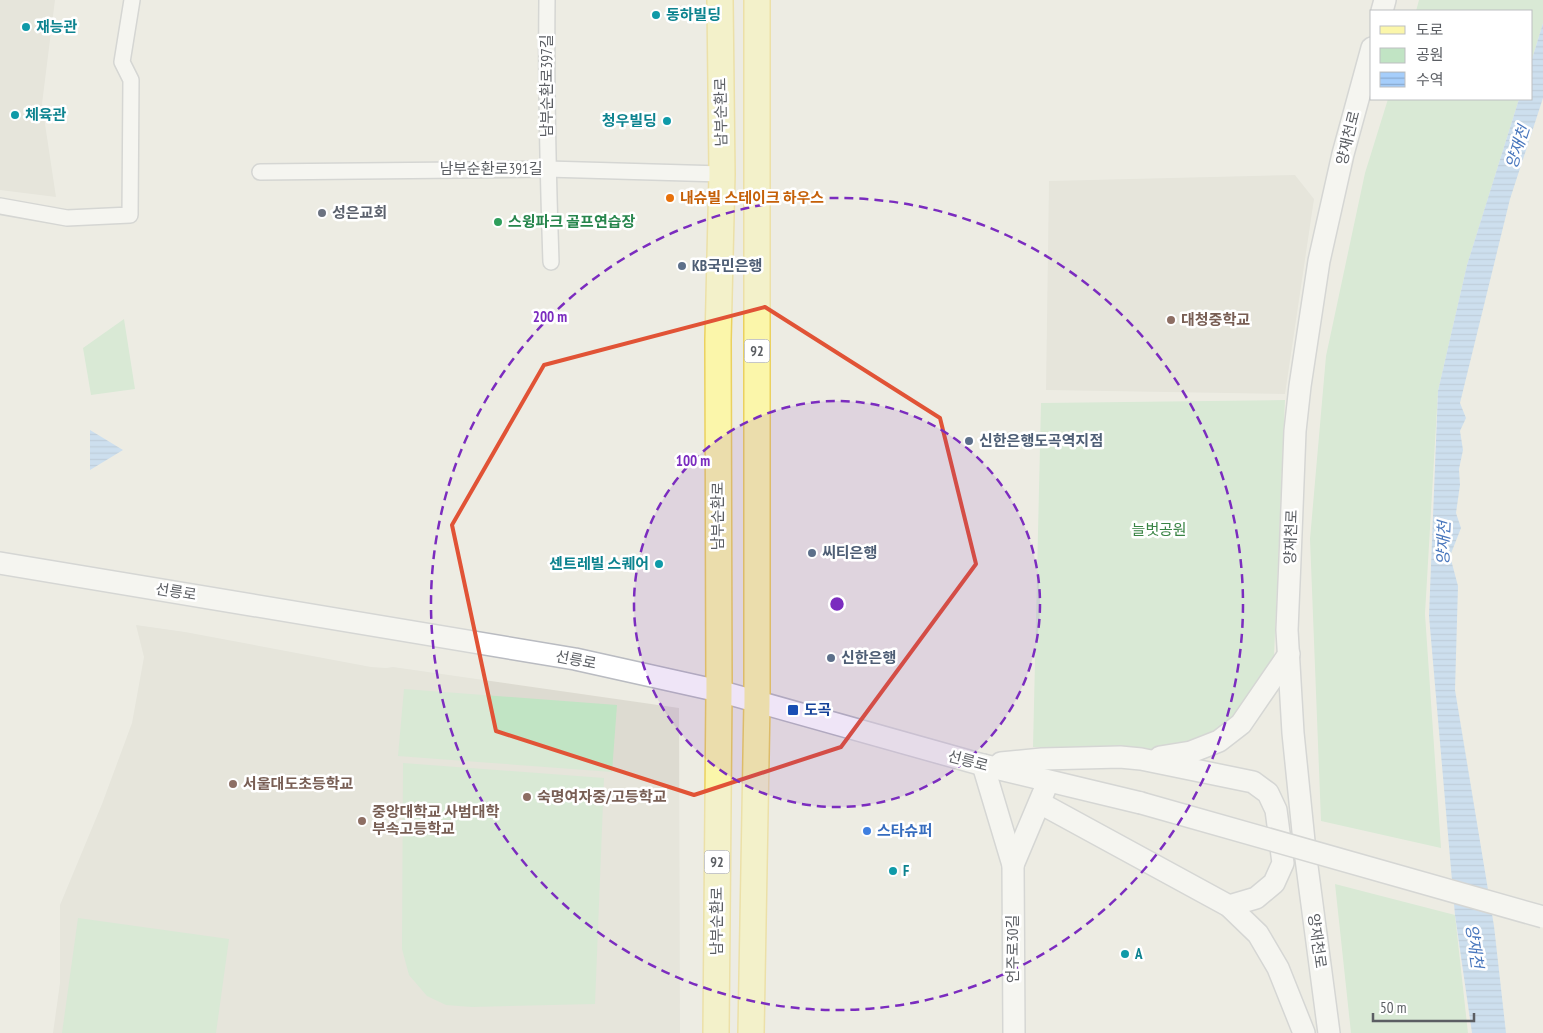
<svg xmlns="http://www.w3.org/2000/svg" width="1543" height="1033" font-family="'PT Sans Narrow','Noto Sans KR',sans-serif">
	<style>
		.education { fill: #dddbd1 }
		.green { fill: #c1e4c4 }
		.water { fill: url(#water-rules) }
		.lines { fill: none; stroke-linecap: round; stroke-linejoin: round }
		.street-casing { stroke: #b8babf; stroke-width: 18 }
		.secondary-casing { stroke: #b9bbc1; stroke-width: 24 }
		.primary-casing { stroke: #ebd15f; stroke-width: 28 }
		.street { stroke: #fff; stroke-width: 15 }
		.secondary { stroke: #fff; stroke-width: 21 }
		.primary { stroke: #fbf6aa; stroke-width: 25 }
		.secondary-bridge-casing { stroke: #b9bbc1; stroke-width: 24; stroke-linecap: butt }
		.secondary-bridge { stroke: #fff; stroke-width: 21 }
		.marked { fill: none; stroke: #e15336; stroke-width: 4; stroke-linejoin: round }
		.ring { fill: none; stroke: #7b2cbf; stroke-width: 2.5; stroke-dasharray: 9 6 }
		.culture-dot { fill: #0f9aa8; stroke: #fff; stroke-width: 2 }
		.food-dot { fill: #e8710a; stroke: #fff; stroke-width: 2 }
		.worship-dot { fill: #6b7280; stroke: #fff; stroke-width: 2 }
		.leisure-dot { fill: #2e9e5b; stroke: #fff; stroke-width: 2 }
		.service-dot { fill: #5c6f8a; stroke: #fff; stroke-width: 2 }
		.education-dot { fill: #8d6e63; stroke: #fff; stroke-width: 2 }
		.transit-dot { fill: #1a4fb4; stroke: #fff; stroke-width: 2 }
		.shop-dot { fill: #3f7fe0; stroke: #fff; stroke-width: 2 }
		.labels { text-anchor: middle; stroke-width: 5; stroke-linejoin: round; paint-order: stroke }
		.shield { fill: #fff; stroke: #8c8e92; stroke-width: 1 }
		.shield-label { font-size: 14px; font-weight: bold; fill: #5b5e63 }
		.culture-label { font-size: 15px; font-weight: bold; fill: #0d838f; stroke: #fff; text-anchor: start }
		.street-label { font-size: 15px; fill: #5b5e63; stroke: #fff }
		.food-label { font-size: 15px; font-weight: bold; fill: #c56008; stroke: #fff; text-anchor: start }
		.worship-label { font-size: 15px; font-weight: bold; fill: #5b616d; stroke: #fff; text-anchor: start }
		.leisure-label { font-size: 15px; font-weight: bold; fill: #27864d; stroke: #fff; text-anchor: start }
		.service-label { font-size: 15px; font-weight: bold; fill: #4e5e75; stroke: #fff; text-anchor: start }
		.education-label { font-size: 15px; font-weight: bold; fill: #785e54; stroke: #fff; text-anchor: start }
		.park-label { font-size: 15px; fill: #398444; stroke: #fff }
		.transit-label { font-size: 15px; font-weight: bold; fill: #164399; stroke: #fff; text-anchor: start }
		.shop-label { font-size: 15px; font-weight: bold; fill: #366cbe; stroke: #fff; text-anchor: start }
		.water-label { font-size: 16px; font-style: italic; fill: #4977bd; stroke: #fff }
		.centre { fill: #7b2cbf; stroke: #fff; stroke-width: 2.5 }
		.ring-label { font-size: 15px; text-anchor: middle; font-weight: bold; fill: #7b2cbf; stroke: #fff; stroke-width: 5; stroke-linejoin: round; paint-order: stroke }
	</style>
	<defs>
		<pattern id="water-rules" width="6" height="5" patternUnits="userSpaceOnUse" patternTransform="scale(1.25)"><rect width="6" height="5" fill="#a6cefb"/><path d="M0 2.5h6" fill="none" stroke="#8aaacf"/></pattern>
	</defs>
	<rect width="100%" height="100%" fill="#edece3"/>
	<g class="education">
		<polygon points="0,0 55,0 42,104 56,197 0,190"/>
		<polygon points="1295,175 1314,199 1285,394 1046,390 1049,181"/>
		<polygon points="136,625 185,632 371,667 386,668 393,667 679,708 680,1033 53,1033 60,983 60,905 102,804 132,723 144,657"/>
	</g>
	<g class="green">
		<polygon points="1419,0 1543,0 1543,23 1532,59 1532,11 1416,11"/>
		<polygon points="1388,99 1519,99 1467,265 1438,391 1425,614 1441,848 1321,821 1310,539 1326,356 1365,173"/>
		<polygon points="124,319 135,389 91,395 83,348"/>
		<polygon points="1285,400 1274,656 1258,693 1231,731 1175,757 1033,747 1041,403"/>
		<polygon points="404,689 617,705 612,772 398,756"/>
		<polygon points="403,763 604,778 595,1004 472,1007 446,1005 427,996 409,975 402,949"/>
		<polygon points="1335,884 1455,915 1468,1033 1351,1033"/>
		<polygon points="78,918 229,939 216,1033 62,1033"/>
	</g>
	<g class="water">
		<polygon points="1543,23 1543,98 1510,199 1460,403 1466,418 1460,431 1463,450 1459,469 1460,485 1456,513 1461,528 1450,556 1458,586 1455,690 1494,926 1506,1033 1472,1033 1455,915 1429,616 1438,391 1467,265 1519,99 1532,99 1532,59"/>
		<polygon points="90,430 123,450 90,470"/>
	</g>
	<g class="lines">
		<g class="street-casing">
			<g id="street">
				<path d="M 547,0 C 546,87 548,174 551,262"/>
				<polyline points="260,172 547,169 722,174"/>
				<polyline points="0,206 67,218 130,215 131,80 122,62 132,0"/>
			</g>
		</g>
		<g class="secondary-casing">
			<g id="secondary">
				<polyline points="1382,11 1385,0"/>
				<polyline points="0,563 575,659 719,691 983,765 1141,803"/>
				<polyline points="1160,757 1191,752 1219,741 1241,724 1289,654"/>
				<polyline points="1001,763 1042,759 1120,757 1141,759 1253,782 1268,793 1276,810 1283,863 1274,883 1256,898 1229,906"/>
				<polyline points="983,765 1013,865 1014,1033"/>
				<polyline points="1040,803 1229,906 1258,934 1278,968 1304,1033"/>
				<polyline points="1013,865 1045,789"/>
				<polyline points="1329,1033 1305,851 1293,733 1287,630 1290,559 1295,431 1300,386 1319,261 1343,154 1372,48"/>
			</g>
		</g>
		<g class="primary-casing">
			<g id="primary">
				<polyline points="716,1033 719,691 718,340 722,174 720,0"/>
				<polyline points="751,1033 757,702 757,0"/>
			</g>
		</g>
		<use href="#street" class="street"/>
		<use href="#secondary" class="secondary"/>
		<use href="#primary" class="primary"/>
		<g class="secondary-bridge-casing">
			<polyline id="secondary-bridge" points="1141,803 1543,917"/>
		</g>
		<use href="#secondary-bridge" class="secondary-bridge"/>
	</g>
	<path d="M0 0H1543V1033H0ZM 765,307 L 940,418 L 976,564 L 841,747 L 694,795 L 496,731 L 452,525 L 544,365 Z" fill="#edece3" fill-opacity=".55" fill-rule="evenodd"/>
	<path class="marked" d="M 765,307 L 940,418 L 976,564 L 841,747 L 694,795 L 496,731 L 452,525 L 544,365 Z"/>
	<circle cx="837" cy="604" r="203" fill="#7b2cbf" fill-opacity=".12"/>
	<g class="ring">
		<circle cx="837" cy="604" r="203"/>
		<circle cx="837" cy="604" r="406"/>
	</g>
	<g class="culture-dot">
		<circle cx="656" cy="15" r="5"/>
		<circle cx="26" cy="27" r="5"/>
		<circle cx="15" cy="115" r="5"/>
		<circle cx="667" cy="121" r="5"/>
		<circle cx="659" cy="564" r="5"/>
		<circle cx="893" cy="871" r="5"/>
		<circle cx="1125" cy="954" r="5"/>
	</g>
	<circle class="food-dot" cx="670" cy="198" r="5"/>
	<circle class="worship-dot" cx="322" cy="213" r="5"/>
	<circle class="leisure-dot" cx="498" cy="222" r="5"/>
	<g class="service-dot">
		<circle cx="682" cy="266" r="5"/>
		<circle cx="969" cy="441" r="5"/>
		<circle cx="812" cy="553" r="5"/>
		<circle cx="831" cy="658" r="5"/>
	</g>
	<g class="education-dot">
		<circle cx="1171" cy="320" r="5"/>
		<circle cx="233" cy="784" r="5"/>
		<circle cx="527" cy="797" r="5"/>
		<circle cx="362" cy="821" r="5"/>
	</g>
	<rect class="transit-dot" x="787" y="704" width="12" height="12" rx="2.5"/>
	<circle class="shop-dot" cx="867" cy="831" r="5"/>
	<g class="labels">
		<g class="shield">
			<rect x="744.5" y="339.5" width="25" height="23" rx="4"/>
			<rect x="704.5" y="850.5" width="25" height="23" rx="4"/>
		</g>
		<g class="shield-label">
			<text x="757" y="356">92</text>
			<text x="717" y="867">92</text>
		</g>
		<g class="culture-label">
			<text x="666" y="20">동하빌딩</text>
			<text x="36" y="32">재능관</text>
			<text x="25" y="120">체육관</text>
			<text x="657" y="126" text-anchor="end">청우빌딩</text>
			<text x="649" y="569" text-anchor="end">센트레빌 스퀘어</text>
			<text x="903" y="876">F</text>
			<text x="1135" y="959">A</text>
		</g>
		<g class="street-label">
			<text transform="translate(547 86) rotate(-90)" y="5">남부순환로397길</text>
			<text transform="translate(721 112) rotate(-91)" y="5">남부순환로</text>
			<text transform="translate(1348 138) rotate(-76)" y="5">양재천로</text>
			<text x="491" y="174">남부순환로391길</text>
			<text transform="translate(718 516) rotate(-90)" y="5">남부순환로</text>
			<text transform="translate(1291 537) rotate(-88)" y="5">양재천로</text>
			<text transform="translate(176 592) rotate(9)" y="5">선릉로</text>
			<text transform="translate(576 660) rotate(11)" y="5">선릉로</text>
			<text transform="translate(968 761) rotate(15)" y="5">선릉로</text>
			<text transform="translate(717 921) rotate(-90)" y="5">남부순환로</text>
			<text transform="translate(1317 941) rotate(82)" y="5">양재천로</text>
			<text transform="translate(1013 949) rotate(-90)" y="5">언주로30길</text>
		</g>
		<g class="food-label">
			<text x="680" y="203">내슈빌 스테이크 하우스</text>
		</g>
		<g class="worship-label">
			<text x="332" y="218">성은교회</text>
		</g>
		<g class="leisure-label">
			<text x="508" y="227">스윙파크 골프연습장</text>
		</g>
		<g class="service-label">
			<text x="692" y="271">KB국민은행</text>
			<text x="979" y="446">신한은행도곡역지점</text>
			<text x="822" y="558">씨티은행</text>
			<text x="841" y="663">신한은행</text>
		</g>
		<g class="education-label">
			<text x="1181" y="325">대청중학교</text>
			<text x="243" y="789">서울대도초등학교</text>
			<text x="537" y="802">숙명여자중/고등학교</text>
			<text x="372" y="817">중앙대학교 사범대학<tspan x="372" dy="17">부속고등학교</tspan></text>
		</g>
		<g class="park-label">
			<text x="1159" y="535">늘벗공원</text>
		</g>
		<g class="transit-label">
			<text x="804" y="715">도곡</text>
		</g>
		<g class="shop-label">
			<text x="877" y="836">스타슈퍼</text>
		</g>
		<g class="water-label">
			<text transform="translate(1517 147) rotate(-72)" y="6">양재천</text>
			<text transform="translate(1443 543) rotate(-88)" y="6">양재천</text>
			<text transform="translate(1475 946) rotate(82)" y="6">양재천</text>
		</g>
	</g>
	<circle cx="837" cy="604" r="8" class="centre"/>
	<g class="ring-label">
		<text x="550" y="322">200 m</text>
		<text x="693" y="466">100 m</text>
	</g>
	<rect x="1370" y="10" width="162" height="90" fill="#ffffff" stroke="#bdbfc1"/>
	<rect x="1380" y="26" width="25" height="8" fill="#fbf6aa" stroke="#bdbfc1"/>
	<text x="1416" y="35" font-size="15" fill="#5b5e63">도로</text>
	<rect x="1380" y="48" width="25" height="15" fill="#c1e4c4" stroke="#bdbfc1"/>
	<text x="1416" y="60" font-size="15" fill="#5b5e63">공원</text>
	<rect x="1380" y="72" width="25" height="15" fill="url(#water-rules)" stroke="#bdbfc1"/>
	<text x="1416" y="85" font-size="15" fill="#5b5e63">수역</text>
	<path d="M1373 1013v8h101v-8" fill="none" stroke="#5b5e63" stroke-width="2.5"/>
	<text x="1380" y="1013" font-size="15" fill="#5b5e63" stroke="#ffffff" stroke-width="4" paint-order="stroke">50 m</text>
</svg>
